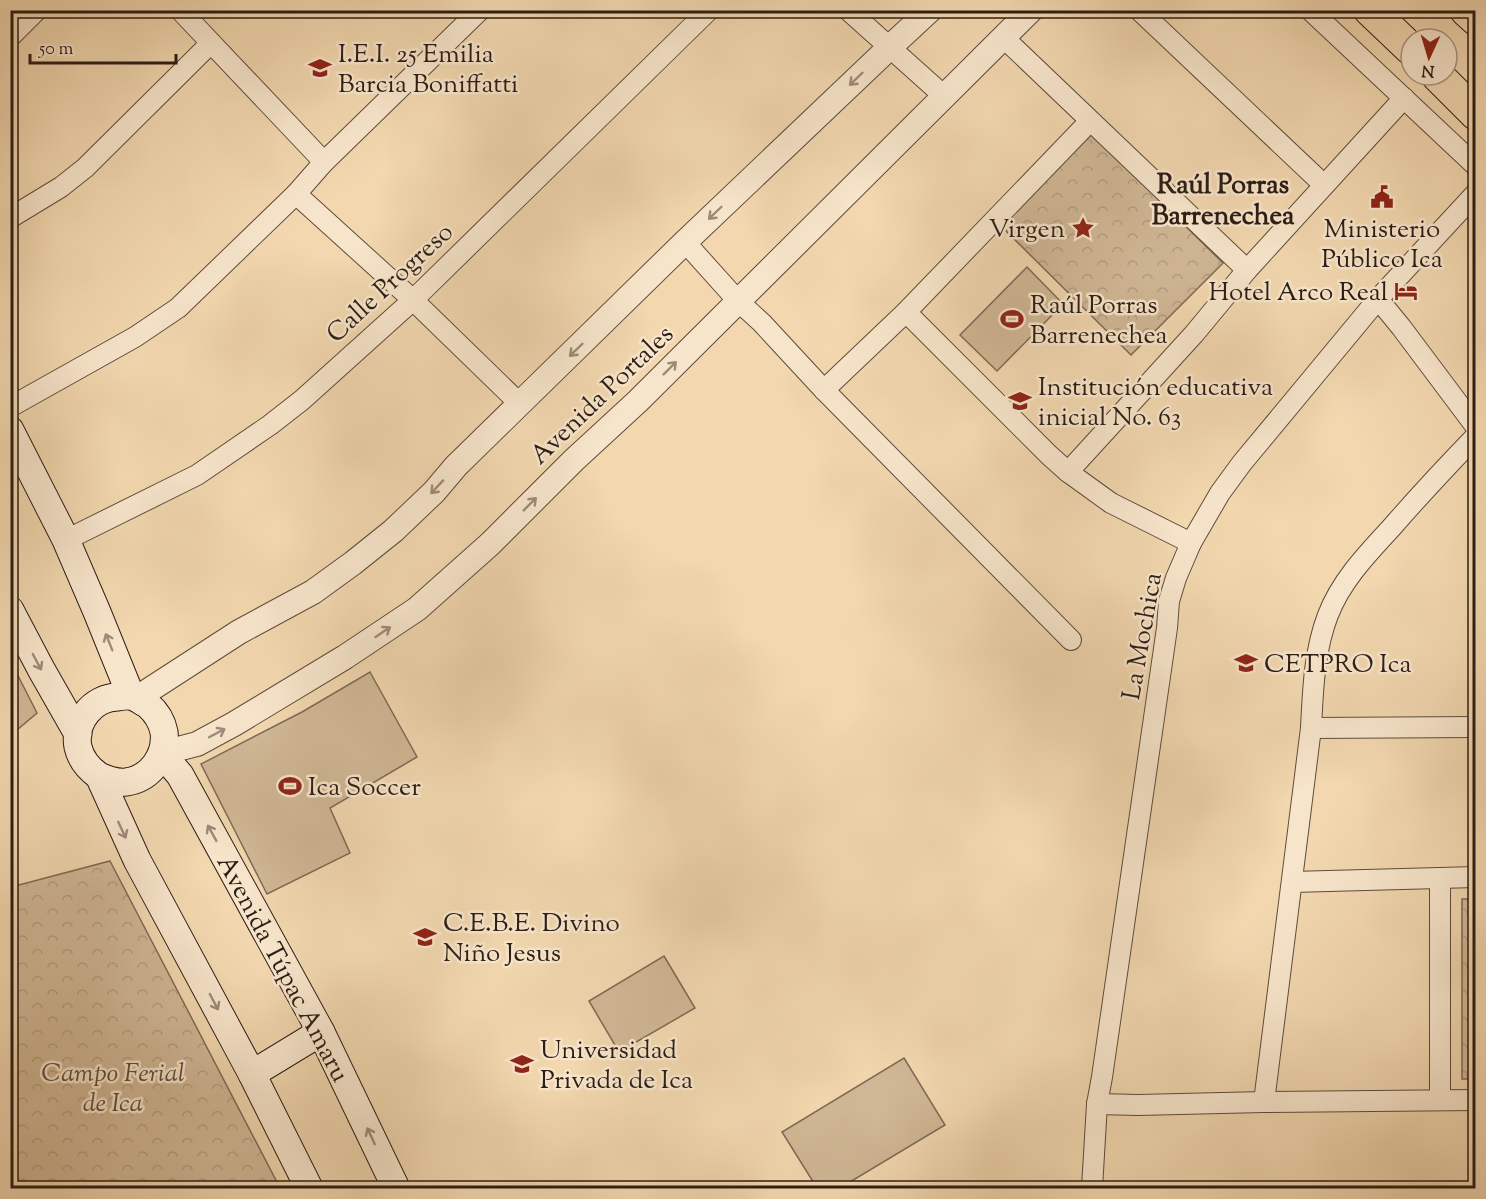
<svg xmlns="http://www.w3.org/2000/svg" width="1486" height="1199" font-family="'Sorts Mill Goudy',serif">
	<style>
		.forest { fill: url(#forest-crowns); stroke: #7e6a55; stroke-width: 1.5 }
		.pitch { fill: #d0b795; stroke: #7e6a55; stroke-width: 1.5 }
		.lines { fill: none; stroke-linecap: round; stroke-linejoin: round }
		.minor-casing { stroke: #5e4c3c; stroke-width: 22 }
		.tertiary-casing { stroke: #5e4c3c; stroke-width: 26 }
		.secondary-casing { stroke: #2c1d15; stroke-width: 29 }
		.trunk-casing { stroke: #2c1d15; stroke-width: 34 }
		.minor { stroke: #f7e5cb; stroke-width: 20 }
		.tertiary { stroke: #f7e5cb; stroke-width: 24 }
		.secondary { stroke: #f7e5cb; stroke-width: 27 }
		.trunk { stroke: #f2d7af; stroke-width: 32 }
		.oneway { stroke: #9c8b79 }
		.labels { text-anchor: middle; stroke-width: 5; stroke-linejoin: round; paint-order: stroke }
		.poi-label { font-size: 26px; fill: #2c1d15; stroke: #f7e5cb; text-anchor: start }
		.street-label { font-size: 26px; fill: #2c1d15; stroke: #f7e5cb }
		.park-label { font-size: 26px; font-style: italic; fill: #5d4b3b; stroke: #f7e5cb }
		.neighbourhood-label { font-size: 27px; font-weight: bold; fill: #2c1d15; stroke: #f7e5cb }
	</style>
	<defs>
		<pattern id="forest-crowns" width="20" height="18" patternUnits="userSpaceOnUse" patternTransform="scale(1.5)"><rect width="20" height="18" fill="#d0b795"/><path d="M2 6a3 3 0 1 1 6 0M12 15a3 3 0 1 1 6 0" fill="none" stroke="#b39d80"/></pattern>
	</defs>
	<rect width="100%" height="100%" fill="#f2d7af"/>
	<filter id="stains"><feTurbulence type="fractalNoise" baseFrequency=".00333" numOctaves="4"/><feColorMatrix values="0 0 0 0 .2 0 0 0 0 .09 0 0 0 0 .02 0 0 0 .5 -.17"/></filter>
	<radialGradient id="worn" r=".72"><stop offset=".6" stop-color="#630" stop-opacity="0"/><stop offset="1" stop-color="#630" stop-opacity=".3"/></radialGradient>
	<g class="forest">
		<polygon points="1091,133 1223,263 1131,355 999,224"/>
		<polygon points="110,861 280,1188 11,1188 11,887"/>
		<rect x="1462" y="899" width="13" height="180"/>
	</g>
	<g class="pitch">
		<polygon points="1027,267 1063,304 997,371 960,335"/>
		<polygon points="10,660 37,713 11,735 10,735"/>
		<polygon points="370,672 417,757 330,808 350,853 267,894 201,764 302,712"/>
		<polygon points="664,956 695,1008 619,1052 589,1001"/>
		<polygon points="904,1058 945,1125 840,1188 817,1188 782,1132"/>
	</g>
	<g class="lines">
		<g class="minor-casing">
			<g id="minor">
				<polyline points="180,10 324,162"/>
				<polyline points="848,10 944,96"/>
				<polyline points="1139,10 1324,185"/>
				<polyline points="1310,10 1476,166"/>
				<polyline points="10,37 37,10"/>
				<polyline points="1004,38 1247,270"/>
				<polyline points="296,194 413,300 520,404"/>
				<polyline points="10,218 61,187 85,168 211,43"/>
				<polyline points="685,242 738,301 762,323 824,390 1071,640"/>
				<polyline points="1378,299 1401,327 1476,427"/>
				<polyline points="906,312 1049,455 1068,472 1111,503 1191,543"/>
				<polyline points="824,390 906,312 1090,121"/>
				<polyline points="10,407 135,337 178,308 296,194 324,162 480,10"/>
				<polyline points="1068,472 1194,334 1247,270 1404,98"/>
				<polyline points="66,540 197,475 270,425 302,400 413,300 709,10"/>
				<polyline points="1311,728 1476,727"/>
				<polyline points="1292,882 1476,877"/>
				<polyline points="1440,1100 1440,879"/>
				<path d="M 1264,1102 L 1311,728 C 1313,690 1314,651 1328,615 C 1341,581 1367,554 1392,527 C 1419,496 1447,466 1476,436"/>
				<polyline points="1097,1104 1138,1105 1264,1102 1476,1100"/>
				<polyline points="1092,1188 1097,1104 1102,1077 1167,628 1169,601 1176,578 1191,543 1220,493 1242,463 1378,299 1476,193"/>
			</g>
		</g>
		<g class="tertiary-casing">
			<g id="tertiary">
				<polyline points="137,698 239,632 313,592 353,563 393,531 434,492 456,466 685,242 889,48 930,10"/>
				<polyline points="162,753 197,744 234,724 345,657 417,609 490,544 574,460 638,401 1031,10"/>
			</g>
		</g>
		<g class="secondary-casing">
			<g id="secondary">
				<polyline points="10,430 66,540 97,612 131,696"/>
				<polyline points="10,610 41,669 78,734"/>
				<polyline points="162,754 180,775 321,1032 396,1188"/>
				<path d="M 99,776 C 108,780 116,783 126,782 C 150,779 167,756 164,732 C 162,722 156,712 148,705 C 144,703 140,700 136,698 C 131,695 124,696 118,697 C 93,697 73,722 78,747 C 81,760 89,769 99,776 L 137,860 L 252,1074 L 309,1188"/>
				<polyline points="252,1074 321,1032"/>
			</g>
		</g>
		<g class="trunk-casing">
			<g id="trunk">
				<polyline points="1370,10 1411,49"/>
				<polyline points="1466,10 1476,19"/>
				<polyline points="1437,75 1476,114"/>
			</g>
		</g>
		<use href="#minor" class="minor"/>
		<use href="#tertiary" class="tertiary"/>
		<use href="#secondary" class="secondary"/>
		<use href="#trunk" class="trunk"/>
	</g>
	<defs><path id="oneway-shaft" d="M-6 0H5M1.5-3L5.5 0L1.5 3" fill="none" stroke-width="1.6" stroke-linecap="round" stroke-linejoin="round" transform="scale(1.5)"/></defs>
	<g class="oneway">
		<use href="#oneway-shaft" transform="translate(856 79) rotate(136)"/>
		<use href="#oneway-shaft" transform="translate(715 213) rotate(136)"/>
		<use href="#oneway-shaft" transform="translate(576 350) rotate(136)"/>
		<use href="#oneway-shaft" transform="translate(670 368) rotate(-45)"/>
		<use href="#oneway-shaft" transform="translate(437 487) rotate(133)"/>
		<use href="#oneway-shaft" transform="translate(530 504) rotate(-45)"/>
		<use href="#oneway-shaft" transform="translate(383 632) rotate(-34)"/>
		<use href="#oneway-shaft" transform="translate(109 642) rotate(-112)"/>
		<use href="#oneway-shaft" transform="translate(37 662) rotate(62)"/>
		<use href="#oneway-shaft" transform="translate(217 733) rotate(-28)"/>
		<use href="#oneway-shaft" transform="translate(122 830) rotate(65)"/>
		<use href="#oneway-shaft" transform="translate(212 833) rotate(-119)"/>
		<use href="#oneway-shaft" transform="translate(214 1002) rotate(62)"/>
		<use href="#oneway-shaft" transform="translate(371 1136) rotate(-115)"/>
	</g>
	<defs>
		<g id="school-bare" transform="scale(1.8)"><path d="M0-5L7-2L0 1L-7-2ZM-4 1L0 2.5L4 1V4Q0 6-4 4Z" fill="#8f2418" stroke="#f7e5cb" stroke-width="2.5" paint-order="stroke"/></g>
		<g id="civic-bare" transform="scale(1.8)"><path d="M-.6-6.5H3V-4.5H.6V-3L4-1V1h2V6H-6V1h2V-1L-.6-3ZM-1.2 2.5V6h2.4V2.5Z" fill="#8f2418" stroke="#f7e5cb" stroke-width="2.5" paint-order="stroke"/></g>
		<g id="sight-bare" transform="scale(1.8)"><path d="M0-6L1.8-2.2L6-1.7L2.9 1.2L3.7 5.4L0 3.3L-3.7 5.4L-2.9 1.2L-6-1.7L-1.8-2.2Z" fill="#8f2418" stroke="#f7e5cb" stroke-width="2.5" paint-order="stroke"/></g>
		<g id="hotel-bare" transform="scale(1.8)"><path d="M-6-4.5h1.5V1H6V5H4.5V3h-9V5H-6ZM-4 0a1.8 1.8 0 1 1 3.6 0ZM.5 0V-2.5h3Q6-2.5 6 0Z" fill="#8f2418" stroke="#f7e5cb" stroke-width="2.5" paint-order="stroke"/></g>
		<g id="stadium-bare" transform="scale(1.8)"><path d="M0-5a6.5 5 0 1 0 0 10a6.5 5 0 1 0 0-10ZM-3.5-1.8h7v3.6h-7Z" fill="#8f2418" stroke="#f7e5cb" stroke-width="2.5" paint-order="stroke"/></g>
		<g id="university-bare" transform="scale(1.8)"><path d="M0-5L7-2L0 1L-7-2ZM-4 1L0 2.5L4 1V4Q0 6-4 4Z" fill="#8f2418" stroke="#f7e5cb" stroke-width="2.5" paint-order="stroke"/></g>
	</defs>
	<g fill-rule="evenodd">
		<use href="#school-bare" x="320" y="68"/>
		<use href="#civic-bare" x="1382" y="197"/>
		<use href="#sight-bare" x="1083" y="228"/>
		<use href="#hotel-bare" x="1406" y="291"/>
		<use href="#stadium-bare" x="1012" y="319"/>
		<use href="#school-bare" x="1020" y="401"/>
		<use href="#university-bare" x="1246" y="663"/>
		<use href="#stadium-bare" x="290" y="786"/>
		<use href="#school-bare" x="425" y="937"/>
		<use href="#university-bare" x="522" y="1064"/>
	</g>
	<g class="labels">
		<g class="poi-label">
			<text x="338" y="62">I.E.I. 25 Emilia<tspan x="338" dy="30">Barcia Boniffatti</tspan></text>
			<text x="1065" y="237" text-anchor="end">Virgen</text>
			<text x="1382" y="237" text-anchor="middle">Ministerio<tspan x="1382" dy="30">Público Ica</tspan></text>
			<text x="1388" y="300" text-anchor="end">Hotel Arco Real</text>
			<text x="1030" y="313">Raúl Porras<tspan x="1030" dy="30">Barrenechea</tspan></text>
			<text x="1038" y="395">Institución educativa<tspan x="1038" dy="30">inicial No. 63</tspan></text>
			<text x="1264" y="672">CETPRO Ica</text>
			<text x="308" y="795">Ica Soccer</text>
			<text x="443" y="931">C.E.B.E. Divino<tspan x="443" dy="30">Niño Jesus</tspan></text>
			<text x="540" y="1058">Universidad<tspan x="540" dy="30">Privada de Ica</tspan></text>
		</g>
		<g class="street-label">
			<text transform="translate(389 282) rotate(-43)" y="9">Calle Progreso</text>
			<text transform="translate(601 394) rotate(-44)" y="9">Avenida Portales</text>
			<text transform="translate(1141 636) rotate(-80)" y="9">La Mochica</text>
			<text transform="translate(284 968) rotate(62)" y="9">Avenida Túpac Amaru</text>
		</g>
		<g class="park-label">
			<text x="113" y="1081">Campo Ferial<tspan x="113" dy="30">de Ica</tspan></text>
		</g>
		<g class="neighbourhood-label">
			<text x="1223" y="193">Raúl Porras<tspan x="1223" dy="31">Barrenechea</tspan></text>
		</g>
	</g>
	<rect width="1486" height="1199" fill="none" stroke="#f2d7af" stroke-width="36"/>
	<rect x="12" y="12" width="1462" height="1175" fill="none" stroke="#2c1d15" stroke-width="3"/>
	<rect x="18" y="18" width="1450" height="1163" fill="none" stroke="#2c1d15" stroke-width="1.5"/>
	<g transform="translate(1429 57) rotate(184)"><circle r="28" fill="#f7e5cb" stroke="#a69582" stroke-width="1.5"/>
	<path d="M0-4.5L10 22L0 15L-10 22Z" fill="#8f2418"/>
	<text y="-9" font-size="16" font-weight="bold" text-anchor="middle" fill="#2c1d15">N</text>
	</g>
	<path d="M30 54v9h146v-9" fill="none" stroke="#2c1d15" stroke-width="3"/>
	<text x="39" y="54" font-size="18" fill="#2c1d15" stroke="#f7e5cb" stroke-width="4.5" paint-order="stroke">50 m</text>
	<rect width="100%" height="100%" filter="url(#stains)"/>
	<rect width="100%" height="100%" fill="url(#worn)"/>
</svg>
